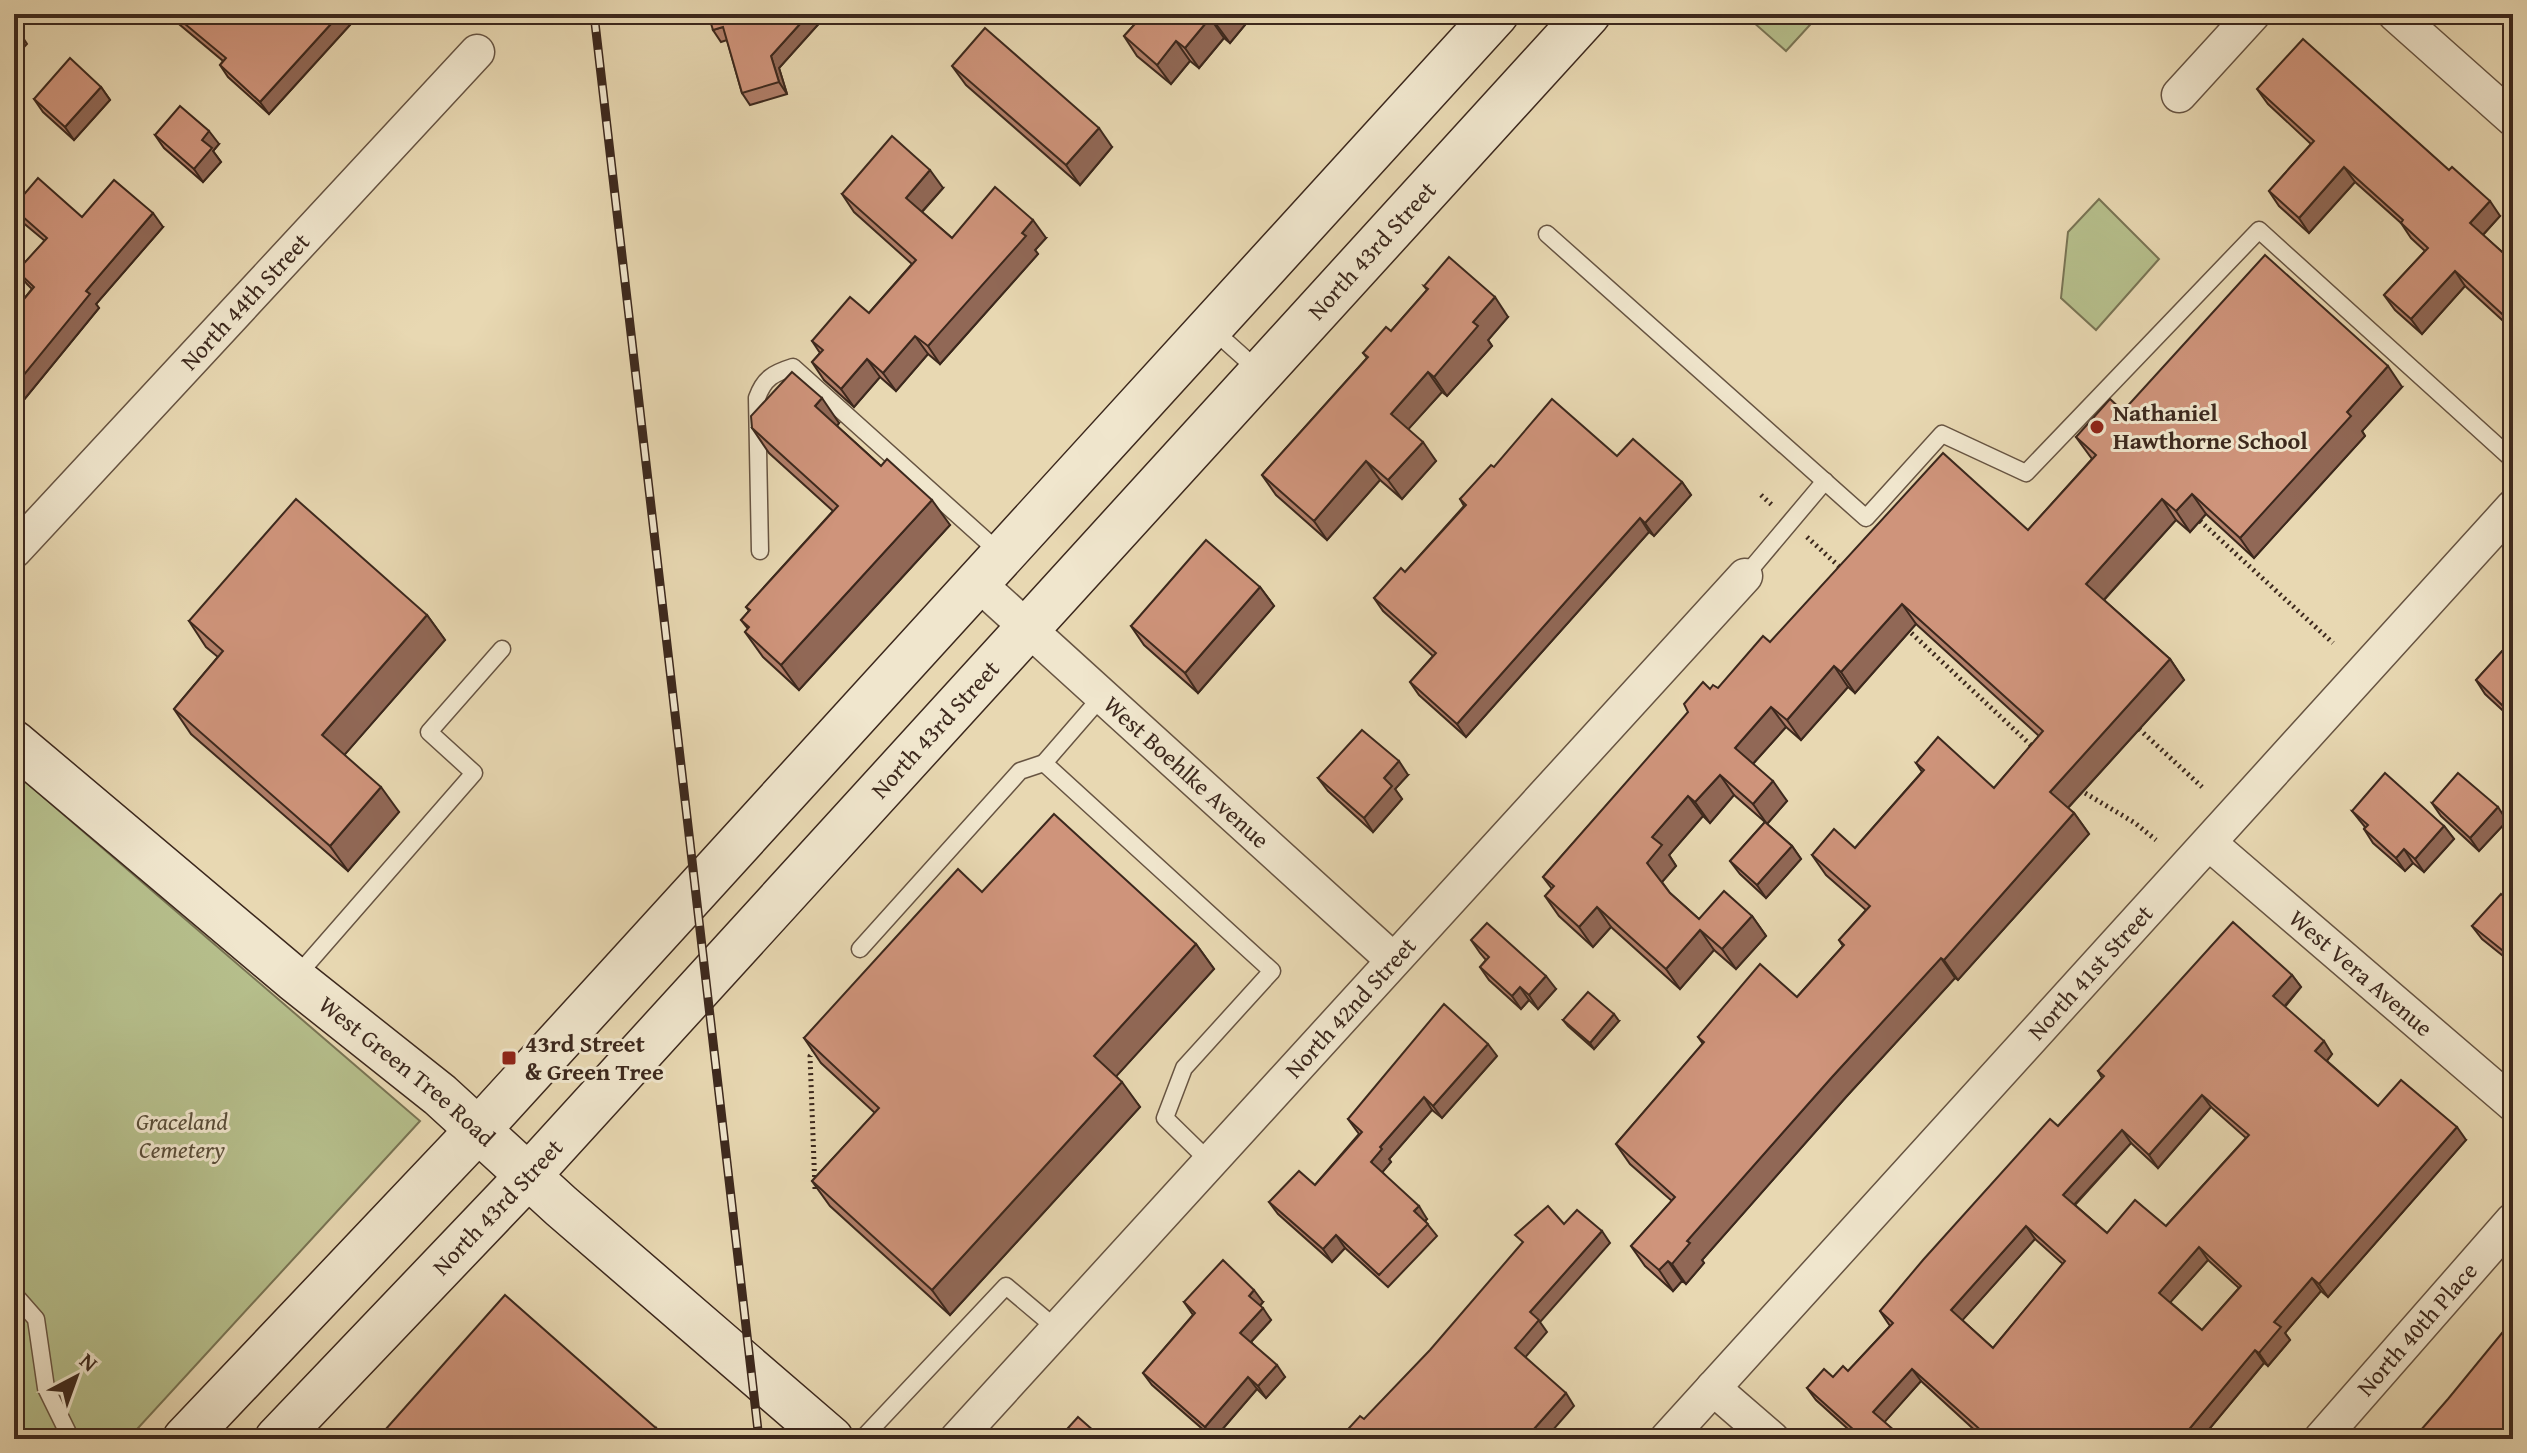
<svg xmlns="http://www.w3.org/2000/svg" width="2527" height="1453" font-family="'Gentium Book Plus',serif">
	<style>
		.green { fill: #b6bf8c; stroke: #797454; stroke-width: 2 }
		.lines { fill: none; stroke-linecap: round; stroke-linejoin: round }
		.lane-casing { stroke: #675442; stroke-width: 19 }
		.street-casing { stroke: #675442; stroke-width: 37 }
		.secondary-casing { stroke: #3c281d; stroke-width: 47 }
		.path { stroke: #3c281d; stroke-width: 5; stroke-dasharray: 2 4; stroke-linecap: butt }
		.lane { stroke: #f0e6cd; stroke-width: 16 }
		.street { stroke: #f0e6cd; stroke-width: 34 }
		.secondary { stroke: #f0e6cd; stroke-width: 44 }
		.rail-casing { stroke: #3c281d; stroke-width: 9 }
		.rail { stroke: #f0e6cd; stroke-width: 6; stroke-dasharray: 18; stroke-linecap: butt }
		.wall { fill: #b27f6a; stroke: #3c281d; stroke-width: 2; fill-rule: evenodd }
		.shaded-wall { fill: #916856; stroke: #3c281d; stroke-width: 2 }
		.building { fill: #cf947b; stroke: #3c281d; stroke-width: 2; fill-rule: evenodd }
		.poi-dot { fill: #8f2418; stroke: #f0e6cd; stroke-width: 3 }
		.labels { text-anchor: middle; stroke-width: 6; stroke-linejoin: round; paint-order: stroke }
		.street-label { font-size: 24px; fill: #3c281d; stroke: #f0e6cd }
		.poi-label { font-size: 24px; font-weight: bold; fill: #3c281d; stroke: #f0e6cd; text-anchor: start }
		.park-label { font-size: 24px; font-style: italic; fill: #5a4e39; stroke: #f0e6cd }
	</style>
	<rect width="100%" height="100%" fill="#e8d8b2"/>
	<filter id="stains"><feTurbulence type="fractalNoise" baseFrequency=".0025" numOctaves="4"/><feColorMatrix values="0 0 0 0 .2 0 0 0 0 .09 0 0 0 0 .02 0 0 0 .5 -.17"/></filter>
	<radialGradient id="worn" r=".72"><stop offset=".6" stop-color="#630" stop-opacity="0"/><stop offset="1" stop-color="#630" stop-opacity=".3"/></radialGradient>
	<g class="green">
		<polygon points="1744,14 1820,14 1786,51"/>
		<polygon points="2099,199 2159,259 2096,330 2061,298 2068,232"/>
		<polygon points="14,772 420,1121 128,1439 14,1439"/>
	</g>
	<g class="lines">
		<g class="lane-casing">
			<g id="lane">
				<polyline points="1547,234 1866,518 1942,434 2026,473 2259,230 2513,460"/>
				<polyline points="1212,329 1260,372"/>
				<path d="M 760,551 L 757,398 C 764,378 774,373 793,367 L 1000,553"/>
				<polyline points="1745,576 1825,481"/>
				<polyline points="1103,695 1044,763 1272,971 1184,1068 1165,1118 1210,1162"/>
				<polyline points="860,949 1020,771 1044,763"/>
				<polyline points="295,978 474,773 429,732 502,649"/>
				<polyline points="14,1294 36,1319 46,1388 71,1439"/>
				<polyline points="862,1439 1006,1286 1057,1329"/>
			</g>
		</g>
		<g class="street-casing">
			<g id="street">
				<polyline points="2395,14 2513,119"/>
				<polyline points="2179,95 2253,14"/>
				<path id="s1" d="M 14,551 L 477,52"/>
				<path id="s2" d="M 979,584 L 1392,959"/>
				<path id="s3" d="M 2209,843 L 2513,1104"/>
				<polyline points="1713,1388 1772,1439"/>
				<path id="s4" d="M 957,1439 L 1745,576"/>
				<path id="s5" d="M 1667,1439 L 2513,507"/>
				<path id="s6" d="M 2321,1439 L 2513,1220"/>
			</g>
		</g>
		<g class="secondary-casing">
			<g id="secondary">
				<path id="s7" d="M 14,743 L 294,979 L 440,1095 L 561,1206 L 831,1439"/>
				<polyline points="185,1439 479,1129 1496,14"/>
				<path id="s8" d="M 277,1439 L 528,1176 L 1588,14"/>
			</g>
		</g>
		<g class="path">
			<polyline points="1761,495 1773,506"/>
			<polyline points="2200,521 2333,643"/>
			<polyline points="1807,537 1844,571"/>
			<polyline points="1907,629 2034,748"/>
			<polyline points="2139,729 2202,787"/>
			<polyline points="2080,790 2135,823 2156,840"/>
			<polyline points="815,1189 810,1056 815,1050"/>
		</g>
		<use href="#lane" class="lane"/>
		<use href="#street" class="street"/>
		<use href="#secondary" class="secondary"/>
		<g class="rail-casing">
			<polyline id="rail" points="594,14 759,1439"/>
		</g>
		<use href="#rail" class="rail"/>
	</g>
	<g class="wall">
		<polygon points="170,14 359,14 359,15 269,114 228,77 220,65 223,61 173,19"/>
		<polygon points="1144,14 1254,14 1230,43 1224,38 1199,68 1190,61 1171,84 1137,56 1124,36"/>
		<polygon points="761,15 823,19 779,68 787,94 750,105 742,93 727,40 721,42 713,30"/>
		<polygon points="952,66 1112,147 1080,185 966,85"/>
		<polygon points="101,87 110,100 74,140 43,112 34,99"/>
		<polygon points="2257,89 2500,216 2483,235 2511,260 2513,257 2513,330 2465,286 2422,334 2395,310 2384,295 2425,251 2411,238 2401,223 2355,182 2309,233 2279,206 2269,191 2311,144 2268,104"/>
		<polygon points="155,135 219,144 213,151 221,162 203,182 164,148"/>
		<polygon points="943,188 922,212 952,238 1046,238 1035,250 1038,254 940,364 928,354 896,391 880,377 854,407 824,380 812,362 820,353 812,341 869,313 912,264 854,212 842,194"/>
		<polygon points="14,206 82,217 163,227 96,304 99,308 14,412 14,311 32,289 27,284 17,271 45,241 21,221 14,210"/>
		<polygon points="1424,286 1508,317 1488,340 1492,346 1447,396 1442,392 1408,429 1436,461 1402,499 1380,480 1327,540 1276,495 1262,475 1367,358 1363,353 1391,331 1427,290"/>
		<polygon points="2402,387 2362,431 2365,436 2254,558 2206,514 2190,532 2176,520 2104,600 2170,659 2184,680 2068,808 2074,813 2089,834 1958,980 1955,978 1846,1097 1702,1260 1704,1263 1686,1284 1682,1281 1673,1291 1645,1266 1631,1246 1672,1201 1630,1164 1616,1144 1703,1044 1698,1037 1797,997 1843,946 1839,940 1866,910 1826,875 1812,855 1855,848 1922,772 1916,763 1994,788 2039,736 1916,624 1855,693 1848,687 1801,740 1786,727 1753,764 1787,801 1767,824 1792,846 1801,859 1766,898 1740,874 1730,861 1765,822 1734,795 1710,823 1703,816 1669,855 1676,866 1662,882 1670,893 1699,919 1752,916 1766,936 1736,969 1714,950 1680,989 1611,927 1593,947 1559,916 1545,896 1552,889 1543,877 1710,689 1718,688 1770,642 2028,530 2092,459 2076,437 2123,411"/>
		<polygon points="839,423 837,426 881,466 950,525 799,690 763,657 745,632 748,629 741,620 749,611 746,607 833,511 769,453 752,428"/>
		<polygon points="1617,456 1682,482 1691,495 1654,536 1649,532 1466,737 1419,695 1410,682 1433,656 1383,611 1374,598 1405,572 1464,506 1460,499 1494,467"/>
		<polygon points="1260,587 1274,606 1198,693 1144,645 1131,626"/>
		<polygon points="427,615 445,640 344,755 399,812 348,871 191,734 174,709 218,657 206,647 189,621"/>
		<polygon points="2513,639 2513,720 2485,694 2476,680"/>
		<polygon points="1408,775 1395,789 1402,799 1373,832 1328,791 1318,778"/>
		<polygon points="2432,803 2507,821 2479,851 2441,816"/>
		<polygon points="2352,811 2444,826 2454,839 2424,872 2413,863 2405,871 2373,843 2364,829 2365,827"/>
		<polygon points="2513,904 2513,964 2482,939 2472,926"/>
		<polygon points="1471,940 1556,989 1538,1009 1529,1000 1521,1009 1489,980 1480,967 1486,960 1480,953"/>
		<polygon points="1196,944 1214,969 1116,1076 1140,1107 950,1315 830,1206 812,1181 875,1113 821,1063 804,1038"/>
		<path d="M 2292,975 L 2301,987 L 2285,1007 L 2332,1054 L 2327,1061 L 2378,1106 L 2466,1140 L 2328,1297 L 2321,1291 L 2285,1333 L 2290,1340 L 2268,1366 L 2264,1363 L 2201,1439 L 1981,1439 L 1981,1436 L 1921,1381 L 1884,1422 L 1904,1439 L 1859,1439 L 1816,1400 L 1807,1388 L 1848,1371 L 1890,1326 L 1880,1311 L 2058,1126 L 2102,1078 L 2098,1071 ZM 2211,1107 L 2246,1138 L 2166,1226 L 2107,1233 L 2075,1205 L 2131,1143 L 2158,1168 ZM 2035,1239 L 2063,1264 L 1993,1348 L 1962,1320 ZM 2208,1260 L 2239,1288 L 2202,1330 L 2170,1302 Z"/>
		<polygon points="1563,1020 1619,1021 1594,1049 1568,1026"/>
		<polygon points="1497,1056 1442,1118 1432,1110 1389,1159 1391,1162 1382,1172 1427,1219 1425,1221 1437,1236 1388,1287 1345,1248 1332,1262 1278,1214 1269,1202 1315,1185 1359,1134 1348,1119"/>
		<polygon points="1184,1302 1263,1302 1260,1306 1271,1320 1251,1342 1285,1377 1266,1398 1257,1389 1214,1439 1152,1385 1143,1373 1193,1315"/>
	</g>
	<g class="shaded-wall">
		<polygon points="340,14 359,15 269,114 260,102"/>
		<polygon points="809,14 819,14 823,19 779,68 787,94 779,82 771,56"/>
		<polygon points="1224,14 1254,14 1230,43 1216,24"/>
		<polygon points="1210,18 1224,38 1199,68 1185,48"/>
		<polygon points="18,30 27,44 14,58 14,35"/>
		<polygon points="1176,41 1190,61 1171,84 1157,65"/>
		<polygon points="101,87 110,100 74,140 65,127"/>
		<polygon points="1099,128 1112,147 1080,185 1066,165"/>
		<polygon points="209,131 219,144 213,151 221,162 203,182 194,169 202,140"/>
		<polygon points="2344,167 2355,182 2309,233 2299,218"/>
		<polygon points="930,170 943,188 918,216 906,198"/>
		<polygon points="2490,201 2500,216 2480,238 2470,223"/>
		<polygon points="153,213 163,227 96,304 99,308 14,412 14,387 86,291"/>
		<polygon points="1033,220 1046,238 1035,250 1038,254 940,364 928,346"/>
		<polygon points="2455,271 2465,286 2422,334 2411,319"/>
		<polygon points="1495,297 1508,317 1488,340 1492,346 1447,396 1434,377 1473,322"/>
		<polygon points="915,336 928,354 896,391 883,373"/>
		<polygon points="867,359 880,377 854,407 841,389"/>
		<polygon points="2388,366 2402,387 2362,431 2365,436 2254,558 2240,538 2347,412"/>
		<polygon points="1428,372 1442,392 1405,433 1391,414"/>
		<polygon points="822,398 839,423 833,431 815,406"/>
		<polygon points="1423,442 1436,461 1402,499 1388,480"/>
		<polygon points="1366,461 1380,480 1327,540 1314,521"/>
		<polygon points="1682,482 1691,495 1654,536 1645,523"/>
		<polygon points="2192,494 2206,514 2190,532 2176,511"/>
		<polygon points="2162,499 2176,520 2100,604 2086,584"/>
		<polygon points="932,500 950,525 799,690 781,665"/>
		<polygon points="1640,518 1649,532 1466,737 1457,724"/>
		<polygon points="1260,587 1274,606 1198,693 1185,673"/>
		<polygon points="1902,604 1916,624 1855,693 1841,672"/>
		<polygon points="427,615 445,640 340,760 322,735"/>
		<polygon points="2170,659 2184,680 2064,812 2050,792"/>
		<polygon points="1834,666 1848,687 1801,740 1787,720"/>
		<polygon points="2513,698 2513,719 2504,707"/>
		<polygon points="1771,707 1786,727 1749,768 1735,748"/>
		<polygon points="1399,761 1408,775 1395,789 1402,799 1373,832 1364,818 1384,778"/>
		<polygon points="1720,775 1734,795 1710,823 1695,802"/>
		<polygon points="1773,781 1787,801 1767,824 1753,804"/>
		<polygon points="381,787 399,812 348,871 330,846"/>
		<polygon points="1688,796 1703,816 1669,855 1676,866 1661,883 1647,863 1652,837"/>
		<polygon points="2498,807 2507,821 2479,851 2470,838"/>
		<polygon points="2074,813 2089,834 1958,980 1944,960"/>
		<polygon points="2444,826 2454,839 2424,872 2415,859"/>
		<polygon points="1792,846 1801,859 1766,898 1757,885"/>
		<polygon points="2404,849 2413,863 2405,871 2396,858"/>
		<polygon points="1597,907 1611,927 1593,947 1579,927"/>
		<polygon points="1752,916 1766,936 1736,969 1722,949"/>
		<polygon points="1700,930 1714,950 1680,989 1666,969"/>
		<polygon points="1196,944 1214,969 1112,1081 1094,1056"/>
		<polygon points="1941,958 1955,978 1846,1097 1702,1260 1704,1263 1686,1284 1672,1264 1687,1241 1832,1077"/>
		<polygon points="2292,975 2301,987 2282,1009 2273,996"/>
		<polygon points="1546,976 1556,989 1538,1009 1529,995"/>
		<polygon points="1520,987 1529,1000 1521,1009 1512,996"/>
		<polygon points="1614,1014 1619,1021 1594,1049 1590,1043"/>
		<polygon points="2324,1041 2332,1054 2324,1064 2315,1051"/>
		<polygon points="1488,1044 1497,1056 1442,1118 1433,1106"/>
		<polygon points="1122,1082 1140,1107 950,1315 932,1290"/>
		<polygon points="2202,1095 2211,1107 2158,1168 2149,1155"/>
		<polygon points="1424,1097 1432,1110 1389,1159 1391,1162 1380,1175 1371,1162 1380,1147"/>
		<polygon points="2457,1127 2466,1140 2328,1297 2319,1284"/>
		<polygon points="2122,1130 2131,1143 2072,1207 2063,1195"/>
		<polygon points="1419,1206 1427,1219 1423,1223 1414,1211"/>
		<polygon points="2026,1226 2035,1239 1960,1323 1951,1310"/>
		<polygon points="1602,1231 1610,1243 1540,1322 1547,1332 1523,1360 1515,1348 1530,1312"/>
		<polygon points="1336,1235 1345,1248 1332,1262 1323,1249"/>
		<polygon points="2199,1247 2208,1260 2168,1305 2159,1293"/>
		<polygon points="1668,1261 1682,1281 1673,1291 1659,1270"/>
		<polygon points="2312,1278 2321,1291 2285,1333 2290,1340 2268,1366 2259,1353 2274,1322"/>
		<polygon points="1254,1290 1263,1302 1258,1308 1249,1296"/>
		<polygon points="1263,1308 1271,1320 1248,1345 1240,1333"/>
		<polygon points="2255,1350 2264,1363 2201,1439 2181,1439"/>
		<polygon points="1277,1365 1285,1377 1266,1398 1258,1386"/>
		<polygon points="1912,1369 1921,1381 1882,1425 1873,1412"/>
		<polygon points="1248,1377 1257,1389 1214,1439 1205,1427"/>
		<polygon points="1566,1393 1574,1406 1545,1439 1525,1439"/>
		<polygon points="657,1429 664,1439 658,1439"/>
	</g>
	<g class="building">
		<polygon points="173,14 340,14 260,102 220,65 226,58"/>
		<polygon points="708,14 756,14 757,19 762,14 809,14 771,56 779,82 742,93 723,27 713,30"/>
		<polygon points="1144,14 1224,14 1216,24 1210,18 1185,48 1176,41 1157,65 1124,36"/>
		<polygon points="985,28 1099,128 1066,165 952,66"/>
		<polygon points="2303,39 2449,170 2452,167 2490,201 2470,223 2511,260 2513,257 2513,324 2455,271 2411,319 2384,295 2428,248 2401,223 2403,220 2344,167 2299,218 2269,191 2314,141 2257,89"/>
		<polygon points="70,58 101,87 65,127 34,99"/>
		<polygon points="180,106 209,131 202,140 212,148 194,169 155,135"/>
		<polygon points="892,136 930,170 906,198 952,238 995,187 1033,220 1022,233 1026,236 928,346 915,336 883,373 867,359 841,389 812,362 823,350 812,341 850,297 869,313 916,260 842,194"/>
		<polygon points="38,178 82,217 114,180 153,213 86,291 90,294 14,387 14,311 34,287 17,271 47,238 14,209 14,206"/>
		<polygon points="2265,255 2388,366 2347,412 2351,416 2240,538 2192,494 2176,511 2162,499 2086,584 2170,659 2050,792 2074,813 1944,960 1941,958 1832,1077 1687,1241 1690,1243 1672,1264 1668,1261 1659,1270 1631,1246 1675,1197 1616,1144 1704,1042 1698,1037 1760,964 1797,997 1844,945 1839,940 1870,906 1812,855 1834,829 1855,848 1924,770 1916,763 1938,737 1994,788 2043,731 1902,604 1841,672 1834,666 1787,720 1771,707 1735,748 1773,781 1753,804 1720,775 1695,802 1688,796 1652,837 1662,845 1647,863 1670,893 1699,919 1724,891 1752,916 1722,949 1700,930 1666,969 1597,907 1579,927 1545,896 1554,886 1543,877 1688,712 1684,704 1703,682 1710,689 1713,685 1718,688 1763,636 1770,642 1943,453 2028,530 2096,455 2076,437 2110,399 2123,411"/>
		<polygon points="1449,257 1495,297 1473,322 1478,326 1434,377 1428,372 1391,414 1423,442 1388,480 1366,461 1314,521 1262,475 1368,357 1363,353 1386,327 1391,331 1428,289 1424,286"/>
		<polygon points="792,372 822,398 815,406 881,466 887,459 932,500 781,665 745,632 749,627 741,620 750,610 746,607 838,506 752,428 751,416"/>
		<polygon points="1552,399 1617,456 1633,439 1682,482 1645,523 1640,518 1457,724 1410,682 1436,653 1374,598 1401,568 1405,572 1466,505 1460,499 1491,465 1494,467"/>
		<polygon points="296,499 427,615 322,735 381,787 330,846 174,709 223,651 189,621"/>
		<polygon points="1206,540 1260,587 1185,673 1131,626"/>
		<polygon points="2513,639 2513,698 2504,707 2476,680"/>
		<polygon points="1362,730 1399,761 1384,778 1392,786 1364,818 1318,778"/>
		<polygon points="2385,773 2444,826 2415,859 2404,849 2396,858 2364,829 2368,825 2352,811"/>
		<polygon points="2458,773 2498,807 2470,838 2432,803"/>
		<polygon points="1054,814 1196,944 1094,1056 1122,1082 932,1290 812,1181 879,1108 804,1038 958,869 982,892"/>
		<polygon points="1765,822 1792,846 1757,885 1730,861"/>
		<polygon points="2501,894 2513,904 2513,956 2512,958 2472,926"/>
		<path d="M 2233,922 L 2292,975 L 2273,996 L 2324,1041 L 2315,1051 L 2378,1106 L 2401,1080 L 2457,1127 L 2319,1284 L 2312,1278 L 2274,1322 L 2281,1327 L 2259,1353 L 2255,1350 L 2181,1439 L 1982,1439 L 1980,1437 L 1984,1433 L 1912,1369 L 1873,1412 L 1904,1439 L 1864,1439 L 1807,1388 L 1824,1369 L 1833,1377 L 1843,1366 L 1848,1371 L 1893,1323 L 1880,1311 L 1923,1260 L 2050,1119 L 2058,1126 L 2104,1076 L 2098,1071 ZM 2202,1095 L 2249,1135 L 2166,1226 L 2135,1200 L 2107,1233 L 2063,1195 L 2122,1130 L 2149,1155 ZM 2026,1226 L 2065,1261 L 1993,1348 L 1951,1310 ZM 2199,1247 L 2241,1286 L 2202,1330 L 2159,1293 Z"/>
		<polygon points="1487,923 1546,976 1529,995 1520,987 1512,996 1480,967 1489,957 1471,940"/>
		<polygon points="1588,992 1614,1014 1590,1043 1563,1020"/>
		<polygon points="1444,1004 1488,1044 1433,1106 1424,1097 1380,1147 1382,1149 1371,1162 1419,1206 1414,1211 1428,1224 1379,1275 1336,1235 1323,1249 1269,1202 1299,1171 1315,1185 1362,1132 1348,1119"/>
		<polygon points="1548,1206 1564,1224 1577,1210 1602,1231 1530,1312 1539,1320 1515,1348 1566,1393 1525,1439 1339,1439 1360,1416 1364,1419 1430,1350 1523,1242 1515,1235"/>
		<polygon points="1223,1260 1254,1290 1249,1296 1263,1308 1240,1333 1277,1365 1258,1386 1248,1377 1205,1427 1143,1373 1195,1313 1184,1302"/>
		<polygon points="505,1295 657,1429 658,1439 377,1439"/>
		<polygon points="2511,1322 2513,1324 2513,1439 2413,1439 2448,1399"/>
		<polygon points="1078,1417 1103,1439 1058,1439"/>
	</g>
	<g class="poi-dot">
		<circle cx="2097" cy="427" r="8"/>
		<rect x="501" y="1050" width="16" height="16" rx="4"/>
	</g>
	<g class="labels">
		<g class="street-label">
			<text dy="8" stroke="none"><textPath href="#s8" startOffset="1616">North 43rd Street</textPath></text>
			<text dy="8" stroke="none"><textPath href="#s1" startOffset="340">North 44th Street</textPath></text>
			<text dy="8" stroke="none"><textPath href="#s8" startOffset="968">North 43rd Street</textPath></text>
			<text dy="8" stroke="none"><textPath href="#s2" startOffset="280">West Boehlke Avenue</textPath></text>
			<text dy="8" stroke="none"><textPath href="#s5" startOffset="630">North 41st Street</textPath></text>
			<text dy="8" stroke="none"><textPath href="#s3" startOffset="200">West Vera Avenue</textPath></text>
			<text dy="8" stroke="none"><textPath href="#s4" startOffset="584">North 42nd Street</textPath></text>
			<text dy="8" stroke="none"><textPath href="#s7" startOffset="512">West Green Tree Road</textPath></text>
			<text dy="8" stroke="none"><textPath href="#s8" startOffset="320">North 43rd Street</textPath></text>
			<text dy="8" stroke="none"><textPath href="#s6" startOffset="146">North 40th Place</textPath></text>
		</g>
		<g class="poi-label">
			<text x="2113" y="421">Nathaniel<tspan x="2113" dy="28">Hawthorne School</tspan></text>
			<text x="525" y="1052">43rd Street<tspan x="525" dy="28">&amp; Green Tree</tspan></text>
		</g>
		<g class="park-label">
			<text x="182" y="1130">Graceland<tspan x="182" dy="28">Cemetery</tspan></text>
		</g>
	</g>
	<rect width="2527" height="1453" fill="none" stroke="#e8d8b2" stroke-width="48"/>
	<rect x="16" y="16" width="2495" height="1421" fill="none" stroke="#3c281d" stroke-width="4"/>
	<rect x="24" y="24" width="2479" height="1405" fill="none" stroke="#3c281d" stroke-width="2"/>
	<g transform="translate(76 1377) rotate(41)" stroke="#f0e6cd" stroke-width="6" paint-order="stroke">
	<path d="M0-6L14 30L0 20L-14 30Z" fill="#3c281d"/>
	<text y="-12" font-size="22" font-weight="bold" text-anchor="middle" fill="#3c281d">N</text>
	</g>
	<rect width="100%" height="100%" filter="url(#stains)"/>
	<rect width="100%" height="100%" fill="url(#worn)"/>
</svg>
